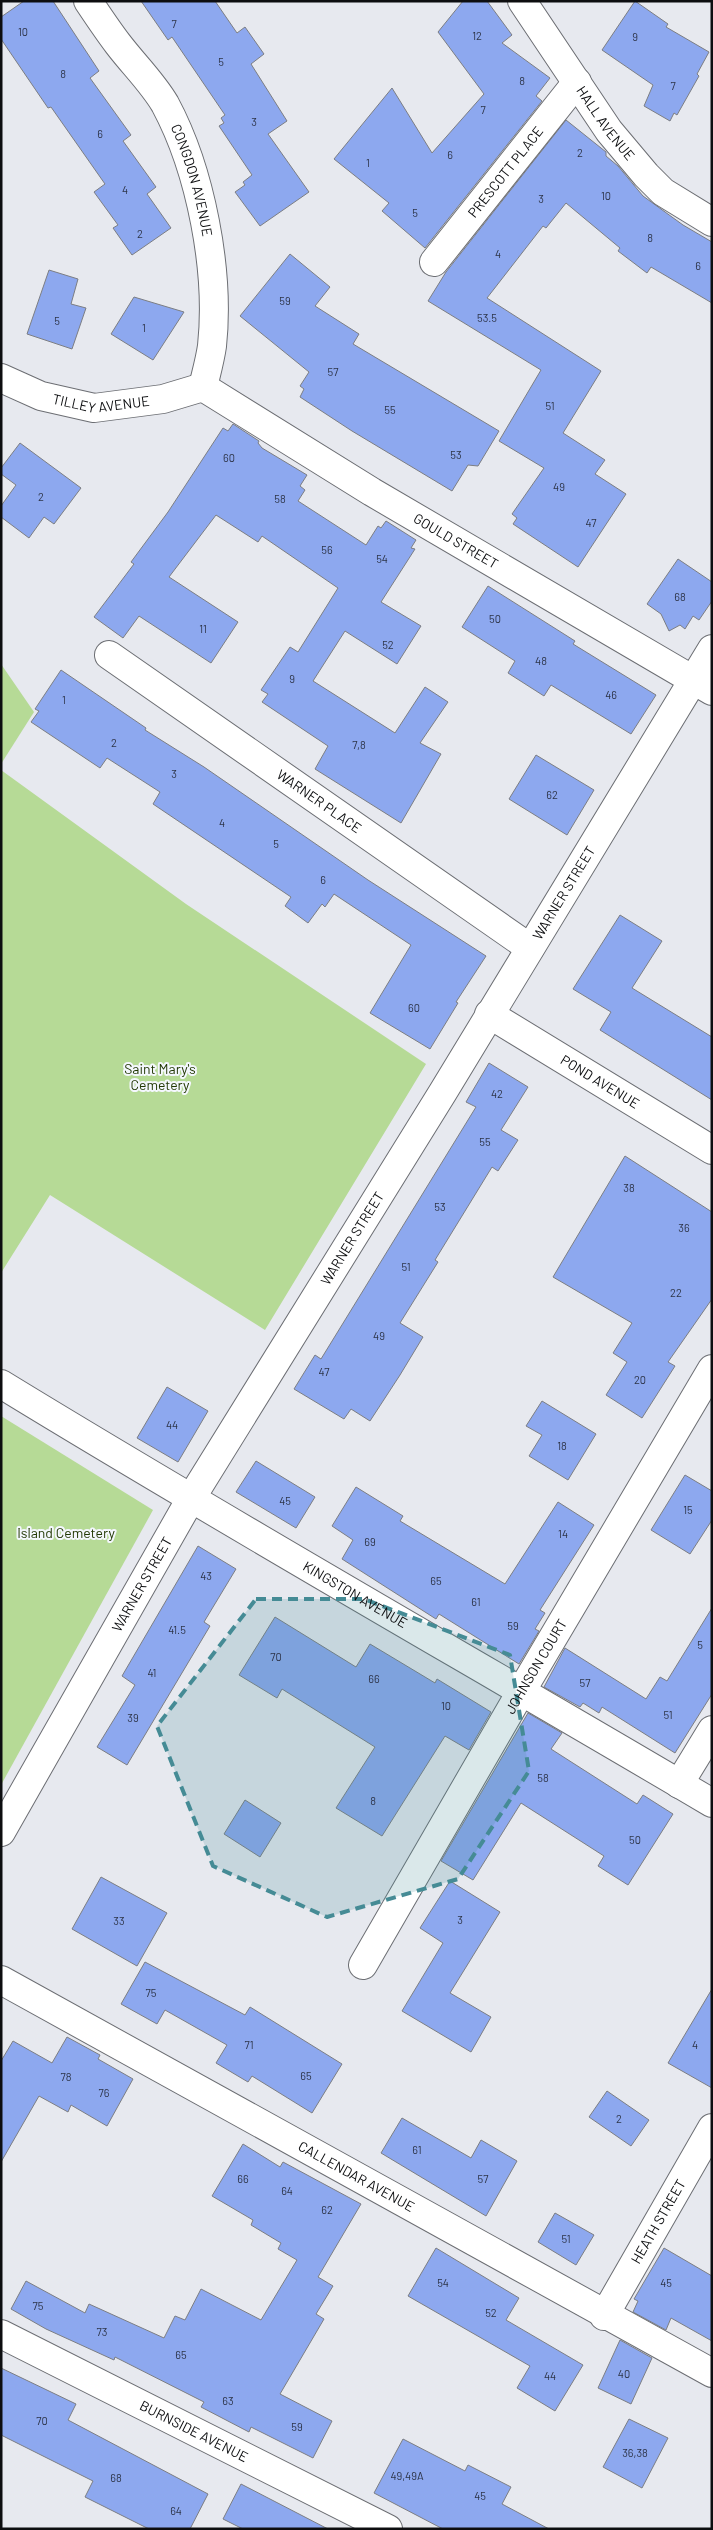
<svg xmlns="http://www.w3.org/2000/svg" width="713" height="2530" font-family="Barlow,sans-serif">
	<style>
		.green { fill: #b6da96 }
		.building { fill: #8da8ef; stroke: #7c7e83 }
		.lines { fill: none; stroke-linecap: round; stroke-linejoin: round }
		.minor-casing { stroke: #6c6e73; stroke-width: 30 }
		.minor { stroke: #fff; stroke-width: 28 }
		.marked { fill: #458b95; fill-opacity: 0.2; stroke: #458b95; stroke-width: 4; stroke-dasharray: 10 6; stroke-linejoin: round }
		.labels { text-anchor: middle; stroke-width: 4; stroke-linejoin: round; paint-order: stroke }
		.number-label { font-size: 11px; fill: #2d3448 }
		.street-label { font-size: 14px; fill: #0d0e10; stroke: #f4f7fd }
		.park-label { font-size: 14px; fill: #1f3601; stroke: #f4f7fd }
	</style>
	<rect width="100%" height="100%" fill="#e7e9ef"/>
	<g class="green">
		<polygon points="1,664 34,712 1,764"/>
		<polygon points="1,770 186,904 426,1064 265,1330 50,1195 1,1273"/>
		<polygon points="1,1416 153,1510 1,1785"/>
	</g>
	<g class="building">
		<polygon points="24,1 53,1 99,71 90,78 131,135 123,141 156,187 147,194 171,228 132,255 113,228 118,225 94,192 105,184 51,107 48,108 1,39 1,17"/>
		<polygon points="141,1 215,1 237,33 245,27 264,54 251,64 287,121 268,134 309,192 260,226 235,192 245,185 243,182 252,175 219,126 224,123 221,118 225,115 172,37 168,40"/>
		<polygon points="463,1 487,1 512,35 502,43 550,78 536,96 542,101 425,248 382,211 389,203 334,159 392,88 432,153 484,94 438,32"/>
		<polygon points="635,1 668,24 666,27 709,52 697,74 699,76 677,115 674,113 670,121 644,106 653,85 602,50"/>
		<polygon points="566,120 606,152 606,156 618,166 643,196 683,225 712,242 712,303 651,267 647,273 618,251 620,248 566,203 546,228 543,226 487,298 601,371 563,433 605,460 595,474 626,494 578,567 513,524 517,518 512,514 544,468 499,441 541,370 428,301 446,272"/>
		<polygon points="290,254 330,287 315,306 359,334 353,344 499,431 478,466 468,465 452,491 352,431 300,397 304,389 300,386 309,372 240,316"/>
		<polygon points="49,270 78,279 71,304 86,308 72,349 27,334"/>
		<polygon points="134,297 184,312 153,360 111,334"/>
		<polygon points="233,424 259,441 258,443 262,448 307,475 300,486 305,490 298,501 366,545 378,526 381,528 386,521 416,540 411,548 415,549 381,602 421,626 397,664 345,631 313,681 395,733 425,687 448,702 420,743 441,754 401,823 315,769 328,746 262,702 268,694 261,690 290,647 298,652 338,588 262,536 258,542 216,515 169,577 238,622 211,663 139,616 123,638 94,617 134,564 131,562 168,512 223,428 228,431"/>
		<polygon points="20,443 81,488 54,524 44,517 29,538 1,517 1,506 16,485 1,474 1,468"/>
		<polygon points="678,559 712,582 712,601 699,620 693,616 685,629 680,625 669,631 661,614 647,604"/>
		<polygon points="488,586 575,641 573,644 656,695 631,734 551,685 544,696 508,673 515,661 462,627"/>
		<polygon points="61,670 146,728 145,730 204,767 368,880 486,956 456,1002 458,1003 430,1049 370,1013 411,945 334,894 325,907 322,904 308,923 285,906 291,897 153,804 160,792 107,758 100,768 31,722 39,711 35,709"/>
		<polygon points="536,755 594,790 567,835 509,799"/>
		<polygon points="620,915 662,941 632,988 712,1037 712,1100 600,1030 611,1012 573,989"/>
		<polygon points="489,1063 528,1087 501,1130 518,1140 498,1171 492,1167 435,1260 438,1262 400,1323 423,1337 400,1375 370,1421 351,1409 344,1419 294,1389 315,1355 321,1359 476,1107 466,1102"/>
		<polygon points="625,1156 712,1212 712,1299 668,1362 675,1366 642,1418 606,1395 627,1362 613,1353 632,1323 553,1277"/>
		<polygon points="167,1387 208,1411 178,1462 137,1438"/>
		<polygon points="542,1401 596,1434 568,1480 529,1456 542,1435 526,1426"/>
		<polygon points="256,1461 315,1497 296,1528 236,1492"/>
		<polygon points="685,1475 712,1491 712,1520 690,1554 651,1530"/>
		<polygon points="356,1487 403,1516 400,1521 505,1584 558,1502 594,1525 540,1610 545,1613 535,1629 539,1631 519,1664 439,1614 436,1619 342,1559 353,1540 332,1526"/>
		<polygon points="198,1546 236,1569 204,1622 210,1626 127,1765 97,1747 135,1685 122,1676"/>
		<polygon points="712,1608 712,1694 675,1753 602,1707 599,1713 583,1703 580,1707 544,1687 565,1648 646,1699 660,1677 667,1681"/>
		<polygon points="275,1617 356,1667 370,1644 435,1683 437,1679 491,1712 469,1750 445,1736 382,1836 336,1808 375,1747 282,1689 277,1698 239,1675"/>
		<polygon points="528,1713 562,1733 551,1749 637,1804 643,1795 673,1814 628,1885 598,1866 604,1856 521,1803 473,1880 441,1861"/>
		<polygon points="245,1800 281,1823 260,1857 224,1834"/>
		<polygon points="101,1877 167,1913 137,1966 72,1929"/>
		<polygon points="450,1881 500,1912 450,1993 491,2017 471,2052 402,2011 443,1943 420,1928"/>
		<polygon points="145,1962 245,2015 250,2007 342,2064 312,2113 252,2076 248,2082 216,2063 227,2045 165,2010 157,2024 121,2004"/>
		<polygon points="712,1989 712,2088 668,2063"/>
		<polygon points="67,2037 100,2055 98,2059 133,2079 107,2126 71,2105 68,2112 39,2096 1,2162 1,2061 13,2041 52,2063"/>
		<polygon points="607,2091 649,2120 631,2146 589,2117"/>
		<polygon points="402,2118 471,2158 481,2140 517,2161 486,2216 381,2153"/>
		<polygon points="243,2144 280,2167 283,2162 361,2204 318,2277 333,2286 316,2314 324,2319 280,2394 332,2421 313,2458 251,2427 249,2432 201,2407 204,2402 115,2357 114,2360 46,2329 11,2309 26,2281 85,2313 89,2304 164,2338 175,2316 185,2320 201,2289 261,2320 297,2260 278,2249 281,2243 251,2225 253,2220 212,2196"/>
		<polygon points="555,2213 594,2235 576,2265 538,2242"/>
		<polygon points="436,2248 519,2298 506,2320 583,2365 555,2411 517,2388 530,2366 408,2296"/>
		<polygon points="664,2248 712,2276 712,2341 671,2318 666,2330 633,2312 638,2301 634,2299"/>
		<polygon points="620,2340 652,2358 631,2404 598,2388"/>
		<polygon points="1,2368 76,2404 68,2420 208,2494 190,2529 149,2529 85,2497 93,2481 1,2435"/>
		<polygon points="629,2419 668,2438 642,2488 603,2467"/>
		<polygon points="403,2439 465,2471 468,2465 511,2487 502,2504 549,2529 443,2529 374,2493"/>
		<polygon points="241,2484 328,2529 243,2529 223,2519"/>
	</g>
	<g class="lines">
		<g class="minor-casing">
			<g id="minor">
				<path id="s1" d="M 88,1 C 98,16 108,31 118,44 C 134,65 152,82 165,104 C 201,171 220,271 212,346 C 210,360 206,374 203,387"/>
				<path id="s2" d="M 522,1 L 609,131 L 646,175 L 663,192 L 712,222"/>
				<path id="s3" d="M 434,262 L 577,82"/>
				<path id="s4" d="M 1,378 L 41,396 L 94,408 L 163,399 L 203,387"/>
				<path id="s5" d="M 203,387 L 372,492 L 712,691"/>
				<path id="s6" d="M 109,655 L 530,948"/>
				<path id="s7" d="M 489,1014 L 712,1150"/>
				<path id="s8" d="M 1,1384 C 236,1528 475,1663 712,1803"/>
				<polyline points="679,1784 712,1730"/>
				<path id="s9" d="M 1,1832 L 190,1500 L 443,1092 L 712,649"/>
				<path id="s10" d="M 363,1965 L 522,1690 L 712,1369"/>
				<path id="s11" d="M 1,1980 L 712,2373"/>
				<path id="s12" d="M 604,2316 L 712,2128"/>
				<path id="s13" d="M 1,2334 L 388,2529"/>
			</g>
		</g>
		<use href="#minor" class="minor"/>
	</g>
	<path class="marked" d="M 256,1599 L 364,1599 L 510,1655 L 529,1771 L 458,1879 L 327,1917 L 213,1866 L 157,1726 Z"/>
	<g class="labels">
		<g class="number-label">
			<text x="174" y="28">7</text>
			<text x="23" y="36">10</text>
			<text x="477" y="40">12</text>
			<text x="635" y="41">9</text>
			<text x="221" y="66">5</text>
			<text x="63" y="78">8</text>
			<text x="522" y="85">8</text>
			<text x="673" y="90">7</text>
			<text x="483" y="114">7</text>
			<text x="254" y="126">3</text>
			<text x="100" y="138">6</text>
			<text x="580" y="157">2</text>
			<text x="450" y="159">6</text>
			<text x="368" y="167">1</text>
			<text x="125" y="194">4</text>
			<text x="606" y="200">10</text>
			<text x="541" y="203">3</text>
			<text x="415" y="217">5</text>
			<text x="140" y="238">2</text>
			<text x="650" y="242">8</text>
			<text x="498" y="258">4</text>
			<text x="698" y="270">6</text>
			<text x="285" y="305">59</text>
			<text x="487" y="322">53.5</text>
			<text x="57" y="325">5</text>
			<text x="144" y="332">1</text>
			<text x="333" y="376">57</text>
			<text x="550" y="410">51</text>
			<text x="390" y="414">55</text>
			<text x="456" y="459">53</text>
			<text x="229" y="462">60</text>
			<text x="559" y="491">49</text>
			<text x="41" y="501">2</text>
			<text x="280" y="503">58</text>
			<text x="591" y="527">47</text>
			<text x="327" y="554">56</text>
			<text x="382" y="563">54</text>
			<text x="680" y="601">68</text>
			<text x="495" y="623">50</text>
			<text x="203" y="633">11</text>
			<text x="388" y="649">52</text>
			<text x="541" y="665">48</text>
			<text x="292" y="683">9</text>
			<text x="611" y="699">46</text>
			<text x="64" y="704">1</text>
			<text x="114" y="747">2</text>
			<text x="359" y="749">7,8</text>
			<text x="174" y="778">3</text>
			<text x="552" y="799">62</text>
			<text x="222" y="827">4</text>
			<text x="276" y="848">5</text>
			<text x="323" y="884">6</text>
			<text x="414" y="1012">60</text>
			<text x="497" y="1098">42</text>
			<text x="485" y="1146">55</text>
			<text x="629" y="1192">38</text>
			<text x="440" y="1211">53</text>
			<text x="684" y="1232">36</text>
			<text x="406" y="1271">51</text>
			<text x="676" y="1297">22</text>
			<text x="379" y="1340">49</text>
			<text x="324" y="1376">47</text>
			<text x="640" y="1384">20</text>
			<text x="172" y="1429">44</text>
			<text x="562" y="1450">18</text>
			<text x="285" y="1505">45</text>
			<text x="688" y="1514">15</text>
			<text x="563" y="1538">14</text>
			<text x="370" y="1546">69</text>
			<text x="206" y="1580">43</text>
			<text x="436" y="1585">65</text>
			<text x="476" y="1606">61</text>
			<text x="513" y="1630">59</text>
			<text x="177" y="1634">41.5</text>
			<text x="700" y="1649">5</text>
			<text x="276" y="1661">70</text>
			<text x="152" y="1677">41</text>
			<text x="374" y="1683">66</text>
			<text x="585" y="1687">57</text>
			<text x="446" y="1710">10</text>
			<text x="668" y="1719">51</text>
			<text x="133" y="1722">39</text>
			<text x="543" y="1782">58</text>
			<text x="373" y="1805">8</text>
			<text x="635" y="1844">50</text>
			<text x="460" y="1924">3</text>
			<text x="119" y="1925">33</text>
			<text x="151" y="1997">75</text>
			<text x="249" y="2049">71</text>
			<text x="695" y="2049">4</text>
			<text x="306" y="2080">65</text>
			<text x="66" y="2081">78</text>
			<text x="104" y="2097">76</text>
			<text x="619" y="2123">2</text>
			<text x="417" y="2154">61</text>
			<text x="243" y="2183">66</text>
			<text x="483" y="2183">57</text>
			<text x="287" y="2195">64</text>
			<text x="327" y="2214">62</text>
			<text x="566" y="2243">51</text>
			<text x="443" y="2287">54</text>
			<text x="666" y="2287">45</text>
			<text x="38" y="2310">75</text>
			<text x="491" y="2317">52</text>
			<text x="102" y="2336">73</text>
			<text x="181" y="2359">65</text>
			<text x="624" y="2378">40</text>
			<text x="550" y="2380">44</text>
			<text x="228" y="2405">63</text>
			<text x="42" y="2425">70</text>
			<text x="297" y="2431">59</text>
			<text x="635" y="2457">36,38</text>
			<text x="407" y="2480">49,49A</text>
			<text x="116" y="2482">68</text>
			<text x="480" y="2500">45</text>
			<text x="176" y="2515">64</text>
		</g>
		<g class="street-label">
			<text dy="5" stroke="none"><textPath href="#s2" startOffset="148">HALL AVENUE</textPath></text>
			<text dy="5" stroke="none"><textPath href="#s3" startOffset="115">PRESCOTT PLACE</textPath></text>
			<text dy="5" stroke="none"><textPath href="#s1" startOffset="210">CONGDON AVENUE</textPath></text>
			<text dy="5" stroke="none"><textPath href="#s4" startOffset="105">TILLEY AVENUE</textPath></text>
			<text dy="5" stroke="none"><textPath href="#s5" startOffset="296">GOULD STREET</textPath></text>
			<text dy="5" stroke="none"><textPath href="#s6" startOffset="256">WARNER PLACE</textPath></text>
			<text dy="5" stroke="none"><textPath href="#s9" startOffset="1095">WARNER STREET</textPath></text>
			<text dy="5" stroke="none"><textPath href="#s7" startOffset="130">POND AVENUE</textPath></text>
			<text dy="5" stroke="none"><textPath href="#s9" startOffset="690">WARNER STREET</textPath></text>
			<text dy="5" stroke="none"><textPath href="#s9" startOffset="285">WARNER STREET</textPath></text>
			<text dy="5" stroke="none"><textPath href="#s8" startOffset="412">KINGSTON AVENUE</textPath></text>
			<text dy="5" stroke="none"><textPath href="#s10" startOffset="345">JOHNSON COURT</textPath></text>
			<text dy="5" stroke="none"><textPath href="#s11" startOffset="406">CALLENDAR AVENUE</textPath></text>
			<text dy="5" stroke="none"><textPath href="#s12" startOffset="109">HEATH STREET</textPath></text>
			<text dy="5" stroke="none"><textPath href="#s13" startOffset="216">BURNSIDE AVENUE</textPath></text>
		</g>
		<g class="park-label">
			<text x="160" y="1074">Saint Mary's<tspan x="160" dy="16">Cemetery</tspan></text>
			<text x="66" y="1538">Island Cemetery</text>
		</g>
	</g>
	<rect width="713" height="2530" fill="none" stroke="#0d0e10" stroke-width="5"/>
</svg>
